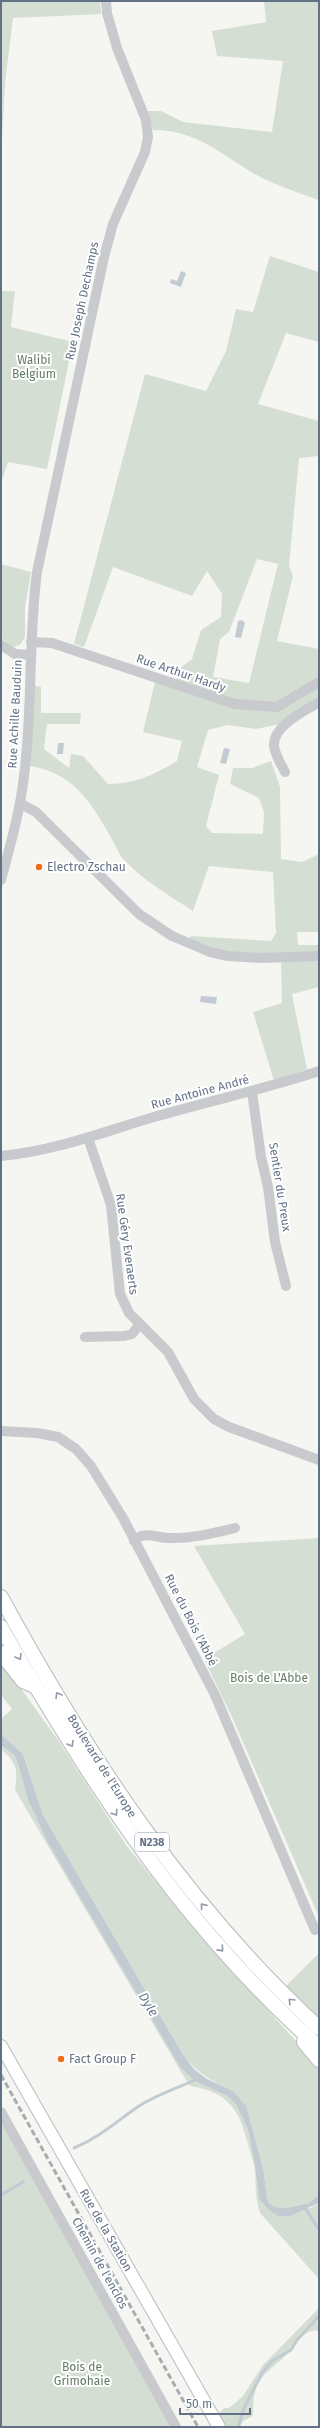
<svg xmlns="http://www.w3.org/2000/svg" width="320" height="2428" font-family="'Fira Sans',sans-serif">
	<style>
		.green { fill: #d5ded3; fill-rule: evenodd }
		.water { fill: #c3cbd2 }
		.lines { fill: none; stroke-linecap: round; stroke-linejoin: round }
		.stream { stroke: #c3cbd2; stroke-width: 3 }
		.major-casing { stroke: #b8bbc0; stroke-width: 14 }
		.highway-casing { stroke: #b7babe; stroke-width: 16 }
		.minor { stroke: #c8cace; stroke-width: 10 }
		.major { stroke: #fff; stroke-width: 12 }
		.highway { stroke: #fff; stroke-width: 14 }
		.rail { stroke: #a7abb2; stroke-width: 3; stroke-dasharray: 6 3; stroke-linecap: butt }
		.oneway { stroke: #919caa }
		.poi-dot { fill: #f16c17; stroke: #fff; stroke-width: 1.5 }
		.labels { text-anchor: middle; stroke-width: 4; stroke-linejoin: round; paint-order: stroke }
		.shield { fill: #fff; stroke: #919caa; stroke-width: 1 }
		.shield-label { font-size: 11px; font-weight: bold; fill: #627186 }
		.street-label { font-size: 12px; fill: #627186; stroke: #fff }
		.park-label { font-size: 12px; fill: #637c62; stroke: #fff }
		.poi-label { font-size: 12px; fill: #627186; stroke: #fff; text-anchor: start }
		.water-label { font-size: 13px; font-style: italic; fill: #63798a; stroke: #fff }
	</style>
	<rect width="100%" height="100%" fill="#f5f6f2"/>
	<g class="green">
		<polygon points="1,1 100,1 101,14 13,18 5,83 1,157"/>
		<path d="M 264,1 L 319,1 L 319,200 C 300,194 282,187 264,179 C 225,159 201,130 153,130 L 148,111 L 161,111 L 183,122 L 272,132 L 283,61 L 217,56 L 212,31 L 266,22 Z"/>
		<path d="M 270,256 L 319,272 L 319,342 L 286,333 L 258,404 L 319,421 L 319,456 L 299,458 L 289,566 L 293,576 L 277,641 L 319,649 L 319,679 L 276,705 L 236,702 L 176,683 L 179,669 L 192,659 L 201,630 L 221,617 L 222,594 L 207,571 L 192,596 L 113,567 L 84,647 L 74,644 L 145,374 L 206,391 L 226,351 L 236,309 L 253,312 ZM 257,559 L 278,564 L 249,683 L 213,677 L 220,639 L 229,632 Z"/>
		<polygon points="1,291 15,291 11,327 73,342 47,469 8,462 1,483"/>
		<polygon points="1,564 31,572 25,607 25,637 20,645 13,647 1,638"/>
		<path d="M 155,682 L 277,710 L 319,685 L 319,696 L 280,724 L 256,729 L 228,725 L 208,730 L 197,767 L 219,775 L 206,826 L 212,833 L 263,834 L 264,812 L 259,798 L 230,784 L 233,768 L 252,768 L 271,761 L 280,787 L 281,859 L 302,862 L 319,854 L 319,932 L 297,932 L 298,945 L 319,945 L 319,953 L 236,955 L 188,941 L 191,936 L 271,941 L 276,933 L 273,872 L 209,866 L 193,911 C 170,896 144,881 124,860 C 118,853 114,842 109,834 C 89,799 71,772 29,766 L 33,685 L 41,687 L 41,713 L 81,713 L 80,724 L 47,724 L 44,749 L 69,768 L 71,754 L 83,756 L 108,784 C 135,784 154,775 177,761 L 182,741 L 143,732 Z"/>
		<polygon points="319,959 319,987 292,994 307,1069 274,1081 253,1012 282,1003 281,961"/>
		<polygon points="319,1538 319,1917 232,1717 204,1659 245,1634 194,1546"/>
		<path d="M 1,1661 L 58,1740 L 126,1845 L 200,1936 L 319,2066 L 319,2195 L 309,2203 L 286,2208 L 275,2207 L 269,2203 L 267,2199 L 264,2173 L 233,2091 C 210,2080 198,2074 182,2053 L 43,1815 L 23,1754 L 1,1734 L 1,1719 L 12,1709 L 1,1695 Z"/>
		<path d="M 1,1745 L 14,1755 L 18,1764 L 28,1800 L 48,1843 L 180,2067 L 193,2080 L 229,2097 L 236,2105 L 248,2129 L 254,2160 L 258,2194 L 270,2211 L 311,2208 L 319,2203 L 319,2279 L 260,2213 C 255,2199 256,2186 255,2171 C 254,2162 250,2153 248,2144 C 239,2109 228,2092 190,2086 L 183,2075 L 15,1790 C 18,1769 17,1763 1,1749 Z"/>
		<polygon points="319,1953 319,2017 286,1986"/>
		<polygon points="1,2120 172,2427 1,2427"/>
		<path d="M 319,2308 L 319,2331 C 304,2327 296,2346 286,2355 C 274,2368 263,2371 256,2389 C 252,2399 254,2407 253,2416 L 243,2421 L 240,2427 L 225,2427 L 219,2413 L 224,2408 L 229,2408 L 243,2396 L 263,2365 Z"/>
	</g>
	<g class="water">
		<polygon points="181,271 186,273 181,287 170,283 171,279 177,281"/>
		<polygon points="242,620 245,623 241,638 235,637 238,621"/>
		<polygon points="58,743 64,743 63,754 57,754"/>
		<polygon points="224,748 230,749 226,764 220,763"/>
		<polygon points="201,996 217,997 216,1004 200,1002"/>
		<polygon points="1,1734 23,1754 43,1815 182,2053 194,2069 207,2079 233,2091 246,2106 264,2173 267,2199 269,2203 275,2207 286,2208 309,2203 319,2195 319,2203 290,2216 278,2216 270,2211 259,2199 254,2160 248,2129 236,2105 229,2097 193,2080 180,2067 48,1843 28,1800 18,1764 14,1755 1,1745"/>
	</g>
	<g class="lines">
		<g class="stream">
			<path d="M 74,2148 C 98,2138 115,2123 136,2108 C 155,2095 176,2089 197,2079"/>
			<polyline points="1,2195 23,2182"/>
			<polyline points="305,2208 319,2230"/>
			<polyline points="238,2427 244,2408 262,2373 272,2361 291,2350 297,2340 319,2316"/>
		</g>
		<g class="major-casing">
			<polyline id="major" points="1,2046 219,2427"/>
		</g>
		<g class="highway-casing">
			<g id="highway">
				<path d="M 1,1597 C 87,1755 186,1906 319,2028"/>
				<path d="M 1,1627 C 18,1658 37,1688 55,1718 C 130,1841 211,1951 319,2047"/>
				<polyline points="1,1653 23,1681 34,1686"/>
				<polyline points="304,2042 319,2060"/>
			</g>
		</g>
		<g class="minor">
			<polyline points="31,642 52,643 235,704 277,707 319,682"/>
			<polyline points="1,645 15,654 31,655"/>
			<path d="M 285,772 C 281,764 275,755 274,746 C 272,726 305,711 319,702"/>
			<polyline points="21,804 36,812 139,914 172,936 210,952 228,956 261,958 319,956"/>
			<path d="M 1,880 C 10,846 20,812 24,776 C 33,709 28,640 37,572 L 104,257 L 113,224 L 145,152 L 148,137 L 146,120 L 117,48 L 107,13 L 106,1"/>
			<polyline points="252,1092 261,1157 268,1187 275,1242 286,1286"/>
			<polyline points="88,1138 111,1205 120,1294 129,1313 168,1352 194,1399 214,1419 229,1427 319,1460"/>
			<path d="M 1,1156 C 55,1151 103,1132 154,1117 C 209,1101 265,1089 319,1071"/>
			<polyline points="85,1337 124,1336 132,1334 140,1324"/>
			<polyline points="1,1431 37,1433 58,1437 76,1449 91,1466 123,1518 215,1695 315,1930"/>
			<path d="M 134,1541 C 144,1530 156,1538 169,1538 C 191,1539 214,1533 235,1528"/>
			<polyline points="1,2112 176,2427"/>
		</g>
		<use href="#major" class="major"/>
		<use href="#highway" class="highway"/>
		<polyline class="rail" points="1,2075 198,2427"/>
	</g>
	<defs><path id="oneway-chevron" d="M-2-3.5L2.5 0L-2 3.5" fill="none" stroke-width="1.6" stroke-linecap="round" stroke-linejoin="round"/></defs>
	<g class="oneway">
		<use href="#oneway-chevron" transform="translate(19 1657) rotate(59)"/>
		<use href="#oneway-chevron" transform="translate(58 1695) rotate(-121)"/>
		<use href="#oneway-chevron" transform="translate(71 1744) rotate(59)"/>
		<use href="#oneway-chevron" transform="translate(115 1813) rotate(57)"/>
		<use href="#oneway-chevron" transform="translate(203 1906) rotate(-129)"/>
		<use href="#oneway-chevron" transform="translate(221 1949) rotate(48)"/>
		<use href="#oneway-chevron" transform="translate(291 2001) rotate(-135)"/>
	</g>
	<g class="poi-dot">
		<circle cx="39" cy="867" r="4"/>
		<circle cx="61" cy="2059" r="4"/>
	</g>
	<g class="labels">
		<rect class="shield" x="135" y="1833" width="34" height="18" rx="3"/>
		<g class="shield-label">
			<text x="152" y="1846">N238</text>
		</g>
		<g class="street-label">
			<text transform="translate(82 301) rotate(-78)" y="4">Rue Joseph Dechamps</text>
			<text transform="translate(181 673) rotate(19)" y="4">Rue Arthur Hardy</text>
			<text transform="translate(15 714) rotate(-87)" y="4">Rue Achille Bauduin</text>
			<text transform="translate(200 1092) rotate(-15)" y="4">Rue Antoine André</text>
			<text transform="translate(280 1187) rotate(81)" y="4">Sentier du Preux</text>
			<text transform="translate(127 1244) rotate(82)" y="4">Rue Géry Everaerts</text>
			<text transform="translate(191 1620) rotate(63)" y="4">Rue du Bois l'Abbé</text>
			<text transform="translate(102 1766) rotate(58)" y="4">Boulevard de l'Europe</text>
			<text transform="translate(106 2230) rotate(60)" y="4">Rue de la Station</text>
			<text transform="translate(100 2263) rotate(61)" y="4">Chemin de l'enclos</text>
		</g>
		<g class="park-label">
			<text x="34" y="364">Walibi<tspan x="34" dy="14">Belgium</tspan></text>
			<text x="269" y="1682">Bois de L'Abbe</text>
			<text x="82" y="2371">Bois de<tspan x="82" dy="14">Grimohaie</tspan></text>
		</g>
		<g class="poi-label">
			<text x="47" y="871">Electro Zschau</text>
			<text x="69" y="2063">Fact Group F</text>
		</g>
		<g class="water-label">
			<text transform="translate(149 2004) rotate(59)" y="5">Dyle</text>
		</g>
	</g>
	<rect width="320" height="2428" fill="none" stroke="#627186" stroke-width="4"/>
	<path d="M180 2408v6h70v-6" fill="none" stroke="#627186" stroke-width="2"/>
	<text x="186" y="2408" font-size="12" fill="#627186" stroke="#ffffff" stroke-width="3" paint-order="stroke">50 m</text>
</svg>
